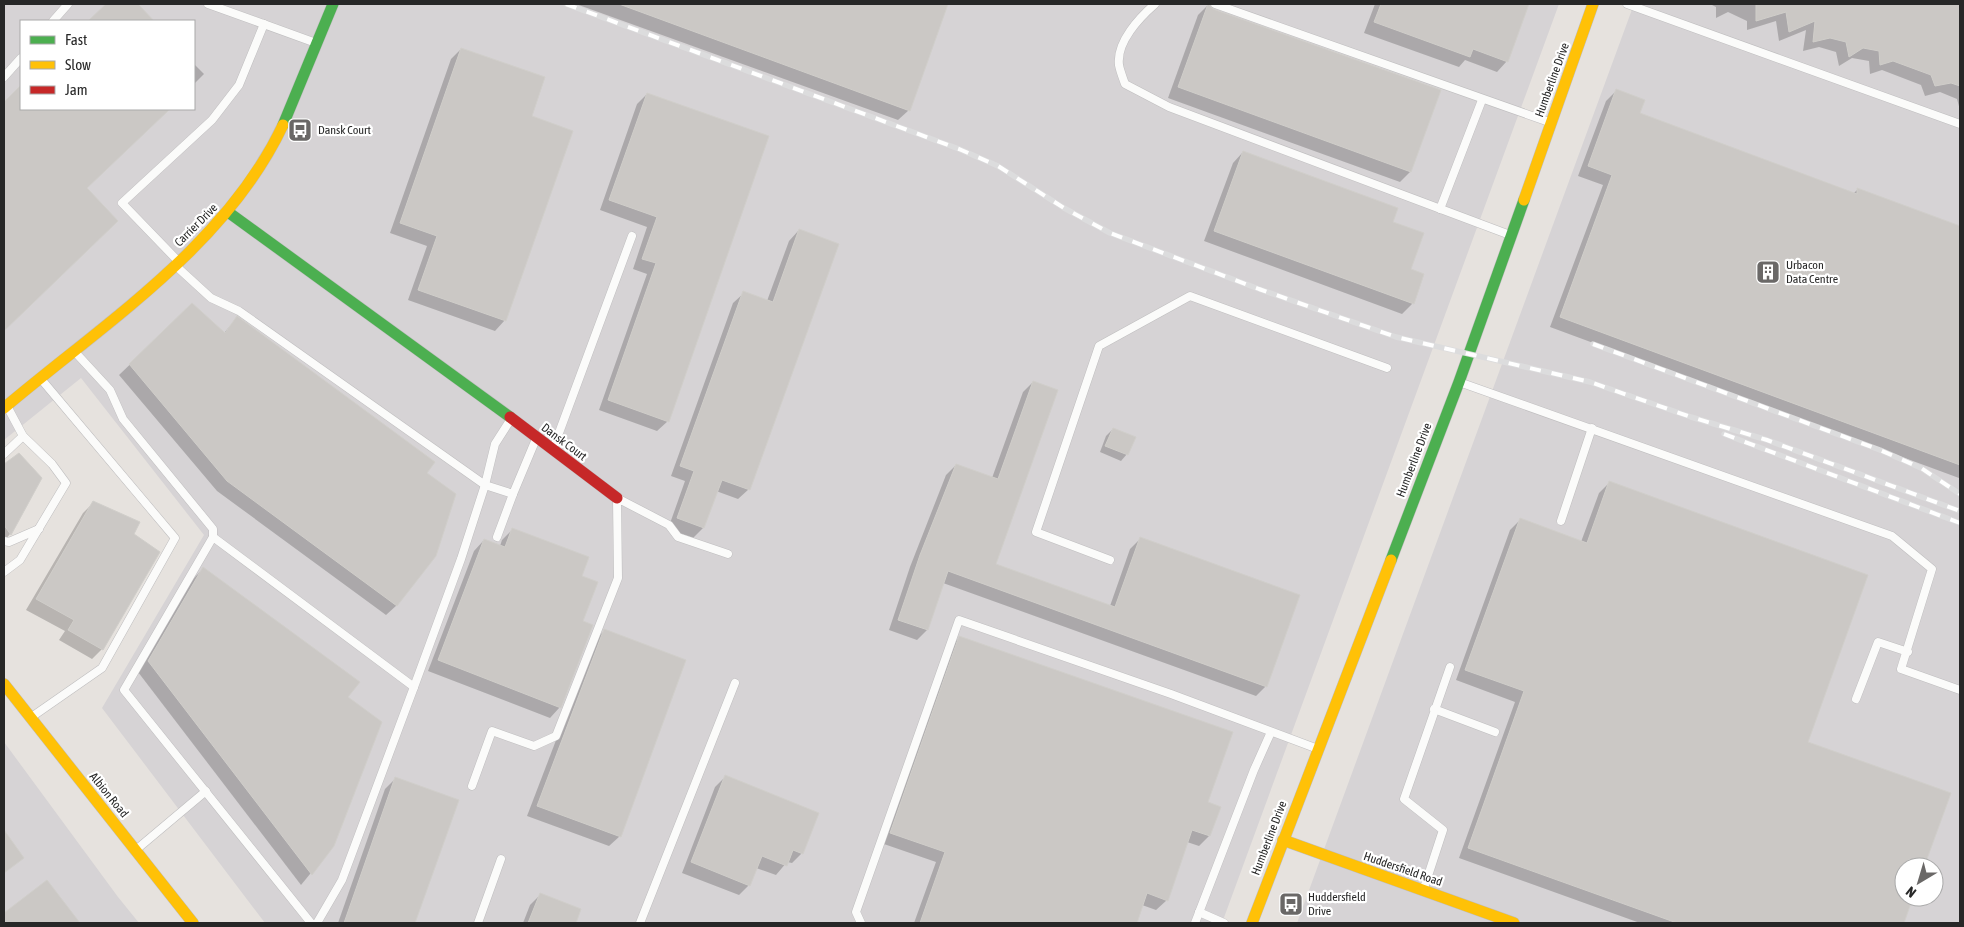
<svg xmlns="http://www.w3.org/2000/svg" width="1964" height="927" font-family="'Asap Condensed',sans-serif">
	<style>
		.industrial { fill: #d6d3d5; fill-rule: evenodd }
		.shadow { fill: #0003 }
		.building { fill: #cbc8c5; stroke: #d0ceca }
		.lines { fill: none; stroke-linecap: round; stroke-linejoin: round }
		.lane-casing { stroke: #bfbebf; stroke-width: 9 }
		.fast-casing { stroke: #bfbebf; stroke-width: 12 }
		.slow-casing { stroke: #bfbebf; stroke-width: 12 }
		.jam-casing { stroke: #bfbebf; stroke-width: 12 }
		.lane { stroke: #fbfbfa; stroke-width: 8 }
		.fast { stroke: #4caf50; stroke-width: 11 }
		.slow { stroke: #ffc107; stroke-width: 11 }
		.jam { stroke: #c62828; stroke-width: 11 }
		.rail-casing { stroke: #dcdcdd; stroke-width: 5.5 }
		.rail { stroke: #fff; stroke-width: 4; stroke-dasharray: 11; stroke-linecap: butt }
		.labels { text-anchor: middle; stroke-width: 4.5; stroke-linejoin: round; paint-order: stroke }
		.street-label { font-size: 12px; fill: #272727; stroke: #fff }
		.poi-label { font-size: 12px; fill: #272727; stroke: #fff; text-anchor: start }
	</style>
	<rect width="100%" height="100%" fill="#e6e2de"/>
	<g class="industrial">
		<path d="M 4,4 L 1559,4 L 1222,923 L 265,923 L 102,708 L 204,535 L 81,378 L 4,440 ZM 21,21 L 194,21 L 194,109 L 21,109 Z"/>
		<path d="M 1634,4 L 1960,4 L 1960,923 L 1297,923 ZM 1904,867 L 1934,867 L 1934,897 L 1904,897 Z"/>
		<polygon points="4,742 118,897 139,923 4,923"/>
	</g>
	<g class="shadow">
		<polygon points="108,4 136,4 153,21 90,21"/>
		<polygon points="576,4 947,4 909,110 898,120"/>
		<polygon points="1375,4 1528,4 1507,61 1497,72 1465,60 1459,67 1364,33"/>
		<polygon points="1710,4 1960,4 1960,110 1957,99 1940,92 1925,96 1921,85 1882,70 1870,74 1869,61 1852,58 1839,66 1836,52 1819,47 1803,51 1806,30 1779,41 1776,21 1747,30 1747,21 1728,12 1716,18 1716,7"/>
		<polygon points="1208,5 1410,172 1400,182 1168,98 1198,15"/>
		<polygon points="461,49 530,117 505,320 495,331 408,300 427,246 390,233 451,59"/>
		<polygon points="194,64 204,74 194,84"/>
		<polygon points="21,87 21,109 168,109 85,188 106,231 4,329 4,104"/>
		<polygon points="1616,91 1639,114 1854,193 1858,189 1960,228 1959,478 1550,327 1603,185 1578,176 1606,101"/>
		<polygon points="647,94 767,136 668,421 657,431 599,410 647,274 633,269 647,227 600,210 637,104"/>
		<polygon points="1243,152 1392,223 1409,270 1423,275 1412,304 1402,314 1204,241 1233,163"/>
		<polygon points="799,230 749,489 738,499 716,491 703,528 693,538 668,529 685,481 671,476 733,303 744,293 767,301 789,241"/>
		<polygon points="192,305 224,333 237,318 425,474 397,605 386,615 217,491 119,375"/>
		<polygon points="1033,382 994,565 1110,606 1130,549 1140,539 1266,686 1256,696 943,583 927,630 917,640 889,630 910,567 946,475 956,465 992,478 1023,392"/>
		<polygon points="1113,429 1127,454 1121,461 1100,452 1106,436"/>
		<polygon points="19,455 41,478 10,534 4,541 4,466"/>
		<polygon points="1609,483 1806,742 1923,867 1904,867 1904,897 1912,897 1902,923 1640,923 1459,858 1515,702 1456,680 1510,530 1520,520 1581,542 1599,493"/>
		<polygon points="93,503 133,535 102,649 92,659 59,640 65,631 26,610 83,513"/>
		<polygon points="512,530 580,577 581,622 560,707 550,718 428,671 474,551 484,540 500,546 502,540"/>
		<polygon points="203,569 333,846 301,885 138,672 193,579"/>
		<polygon points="604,631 620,836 609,846 527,816 594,641"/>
		<polygon points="960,637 1206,803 1219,807 1209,836 1199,846 1187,842 1167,900 1156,910 1142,905 1136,921 1141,923 914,923 936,862 881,843 950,647"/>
		<polygon points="725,777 802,853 792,863 787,862 776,875 756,868 749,885 739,895 682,873 715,787"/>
		<polygon points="395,779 457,801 414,923 338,923 385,789"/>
		<polygon points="46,882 78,923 4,923 4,915"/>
		<polygon points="540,895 579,910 574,923 523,923 530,905"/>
	</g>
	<g class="building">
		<polygon points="106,4 138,4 154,21 88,21"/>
		<polygon points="619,4 948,4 910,111"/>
		<polygon points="1208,4 1213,9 1441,90 1411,172 1178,87"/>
		<polygon points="1381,4 1529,4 1508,62 1473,49 1470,57 1374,22"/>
		<polygon points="1756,4 1960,4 1960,86 1951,83 1935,86 1931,75 1893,61 1880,65 1879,51 1863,48 1849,57 1846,42 1830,38 1813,42 1815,21 1789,32 1786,12 1756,21"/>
		<polygon points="461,48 545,77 532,116 573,131 506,321 418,290 437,236 400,223"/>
		<polygon points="21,85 21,109 170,109 87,188 118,221 4,331 4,102"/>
		<polygon points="1616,89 1645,100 1640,113 1857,194 1857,188 1960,226 1960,465 1560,317 1612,175 1588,166"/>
		<polygon points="647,93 769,136 669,422 608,400 656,263 642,259 657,217 609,200"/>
		<polygon points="1243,151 1398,208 1393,222 1424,233 1411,269 1424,274 1414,304 1214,231"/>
		<polygon points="799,229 839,244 750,490 722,480 704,528 677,518 694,471 680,466 743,291 773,302"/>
		<polygon points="192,303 225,333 237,316 435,462 427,473 456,494 436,556 397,606 227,481 129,364"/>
		<polygon points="1033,381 1058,390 996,564 1115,607 1140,537 1300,595 1267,687 948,571 928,630 898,620 920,555 956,464 998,479"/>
		<polygon points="1113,428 1136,437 1128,455 1105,446"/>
		<polygon points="19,453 42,478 11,535 4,525 4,464"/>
		<polygon points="1609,481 1868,575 1808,742 1951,793 1924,867 1904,867 1904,897 1913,897 1904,923 1677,923 1468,848 1524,691 1465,670 1520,518 1587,543"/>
		<polygon points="93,501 140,522 134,534 160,552 103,650 68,630 74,620 36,599"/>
		<polygon points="512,528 589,557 582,576 598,582 583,621 593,625 561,708 438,660 484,539 505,547"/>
		<polygon points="203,567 360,682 348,697 382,722 334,846 312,875 148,661"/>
		<polygon points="604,629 686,660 621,837 537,806"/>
		<polygon points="959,636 1233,732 1208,802 1221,807 1210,836 1192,830 1168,901 1147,893 1137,923 920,923 945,852 890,833"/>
		<polygon points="725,775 819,813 803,854 793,850 787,866 762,856 750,886 691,862"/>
		<polygon points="395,777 459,800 415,923 344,923"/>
		<polygon points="4,830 24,858 4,873"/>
		<polygon points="47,880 80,923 4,923 4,913"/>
		<polygon points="540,893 581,909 576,923 528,923"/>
	</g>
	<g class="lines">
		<g class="lane-casing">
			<g id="lane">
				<polyline points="208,4 316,43"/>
				<path d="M 1155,4 C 1140,17 1116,42 1119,65 C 1120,71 1123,78 1125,84 L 1169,107 L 1510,235"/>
				<polyline points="1215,4 1549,122"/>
				<polyline points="1627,4 1960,124"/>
				<polyline points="53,21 68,4"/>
				<polyline points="4,77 21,58"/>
				<polyline points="1440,209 1482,100"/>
				<polyline points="177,260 122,203 212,120 239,85 264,24"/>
				<polyline points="176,266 211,298 239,311 485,485 495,444 511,419"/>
				<polyline points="75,352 110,390 123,419 213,529 213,537"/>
				<polyline points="1459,382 1892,536 1932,569 1901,669 1960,690"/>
				<polyline points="553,449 632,236"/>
				<polyline points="4,454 23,436"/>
				<polyline points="1561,521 1592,428"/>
				<polyline points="497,537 513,494"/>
				<polyline points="4,541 9,542 39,529"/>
				<polyline points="1110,560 1036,532 1099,346 1190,296 1387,368"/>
				<polyline points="4,572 20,560 66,483 52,464 23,436 7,406"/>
				<polyline points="414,687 461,559 485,485 513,494 536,439"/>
				<polyline points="1856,699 1878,642 1908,652"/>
				<polyline points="1434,709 1495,732"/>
				<polyline points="33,716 102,668 175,538 41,379"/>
				<polyline points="472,786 492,731 534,746 556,736 618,578 617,498 669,525 678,537 728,554"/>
				<polyline points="137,849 206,791"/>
				<polyline points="1424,888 1443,830 1404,799 1450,667"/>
				<polyline points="1199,912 1224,923"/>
				<polyline points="311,923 124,690 213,537 414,687 342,880 317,923"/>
				<polyline points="478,923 501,859"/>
				<polyline points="640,923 735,683"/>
				<polyline points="861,923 856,912 959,620 1171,694 1318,749"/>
				<polyline points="1195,923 1254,770 1271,732"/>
			</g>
		</g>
		<g class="fast-casing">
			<g id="fast">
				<polyline points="283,125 333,4"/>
				<polyline points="228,212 510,417"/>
				<polyline points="1391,560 1459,382 1524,200"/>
			</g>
		</g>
		<g class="slow-casing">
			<g id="slow">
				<polyline points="1524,200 1593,4"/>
				<path d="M 4,408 C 103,324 226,246 283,125"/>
				<polyline points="4,684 193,923"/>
				<polyline points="1283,840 1514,923"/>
				<polyline points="1252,923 1391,560"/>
			</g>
		</g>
		<g class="jam-casing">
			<polyline id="jam" points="510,417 617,498"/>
		</g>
		<use href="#lane" class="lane"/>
		<use href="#fast" class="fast"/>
		<use href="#slow" class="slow"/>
		<use href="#jam" class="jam"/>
		<g class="rail-casing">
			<g id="rail">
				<polyline points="566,4 959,149 998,166 1064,208 1110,233 1259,289 1396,337 1590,382 1691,417 1767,440 1960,511"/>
				<polyline points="1593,344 1880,450 1921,468 1960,494"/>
				<polyline points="1724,434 1960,523"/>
			</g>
		</g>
		<use href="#rail" class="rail"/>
	</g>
	<defs>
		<g id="bus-square" transform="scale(1.25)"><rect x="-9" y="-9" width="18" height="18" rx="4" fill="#6a6867" stroke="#fff"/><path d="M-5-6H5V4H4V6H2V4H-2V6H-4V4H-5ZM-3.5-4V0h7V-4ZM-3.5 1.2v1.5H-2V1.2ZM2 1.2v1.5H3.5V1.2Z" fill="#fff"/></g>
		<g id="building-square" transform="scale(1.25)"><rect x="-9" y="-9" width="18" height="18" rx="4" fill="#6a6867" stroke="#fff"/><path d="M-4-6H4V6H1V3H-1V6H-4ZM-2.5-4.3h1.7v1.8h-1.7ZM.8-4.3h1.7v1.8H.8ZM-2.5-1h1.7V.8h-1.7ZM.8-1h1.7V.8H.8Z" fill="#fff"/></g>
	</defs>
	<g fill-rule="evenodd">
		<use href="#bus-square" x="300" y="130"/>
		<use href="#building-square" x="1768" y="272"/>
		<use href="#bus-square" x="1291" y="904"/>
	</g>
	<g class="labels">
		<g class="street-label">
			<text transform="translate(1552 80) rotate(-70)" y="4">Humberline Drive</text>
			<text transform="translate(196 225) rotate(-45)" y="4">Carrier Drive</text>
			<text transform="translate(564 442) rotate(37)" y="4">Dansk Court</text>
			<text transform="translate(1414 460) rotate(-69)" y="4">Humberline Drive</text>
			<text transform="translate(109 795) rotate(51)" y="4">Albion Road</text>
			<text transform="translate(1269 838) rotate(-69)" y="4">Humberline Drive</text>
			<text transform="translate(1403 869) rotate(19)" y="4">Huddersfield Road</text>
		</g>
		<g class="poi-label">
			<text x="318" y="134">Dansk Court</text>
			<text x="1786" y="269">Urbacon<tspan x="1786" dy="14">Data Centre</tspan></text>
			<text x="1308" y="901">Huddersfield<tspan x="1308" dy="14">Drive</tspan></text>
		</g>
	</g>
	<rect width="1964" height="927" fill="none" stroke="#272727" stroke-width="10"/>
	<rect x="20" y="20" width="175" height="90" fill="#ffffff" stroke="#a9a9a9"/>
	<rect x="30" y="36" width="25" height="8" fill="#4caf50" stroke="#a9a9a9"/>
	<text x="65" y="45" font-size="15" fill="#272727">Fast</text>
	<rect x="30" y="61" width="25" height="8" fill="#ffc107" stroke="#a9a9a9"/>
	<text x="65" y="70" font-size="15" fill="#272727">Slow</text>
	<rect x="30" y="86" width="25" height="8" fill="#c62828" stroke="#a9a9a9"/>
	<text x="65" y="95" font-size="15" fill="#272727">Jam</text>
	<g transform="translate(1919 882) rotate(218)"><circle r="24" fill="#ffffff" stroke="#a9a9a9"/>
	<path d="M0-4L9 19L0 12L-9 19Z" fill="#6a6867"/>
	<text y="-8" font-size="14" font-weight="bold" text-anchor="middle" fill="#272727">N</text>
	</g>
</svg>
